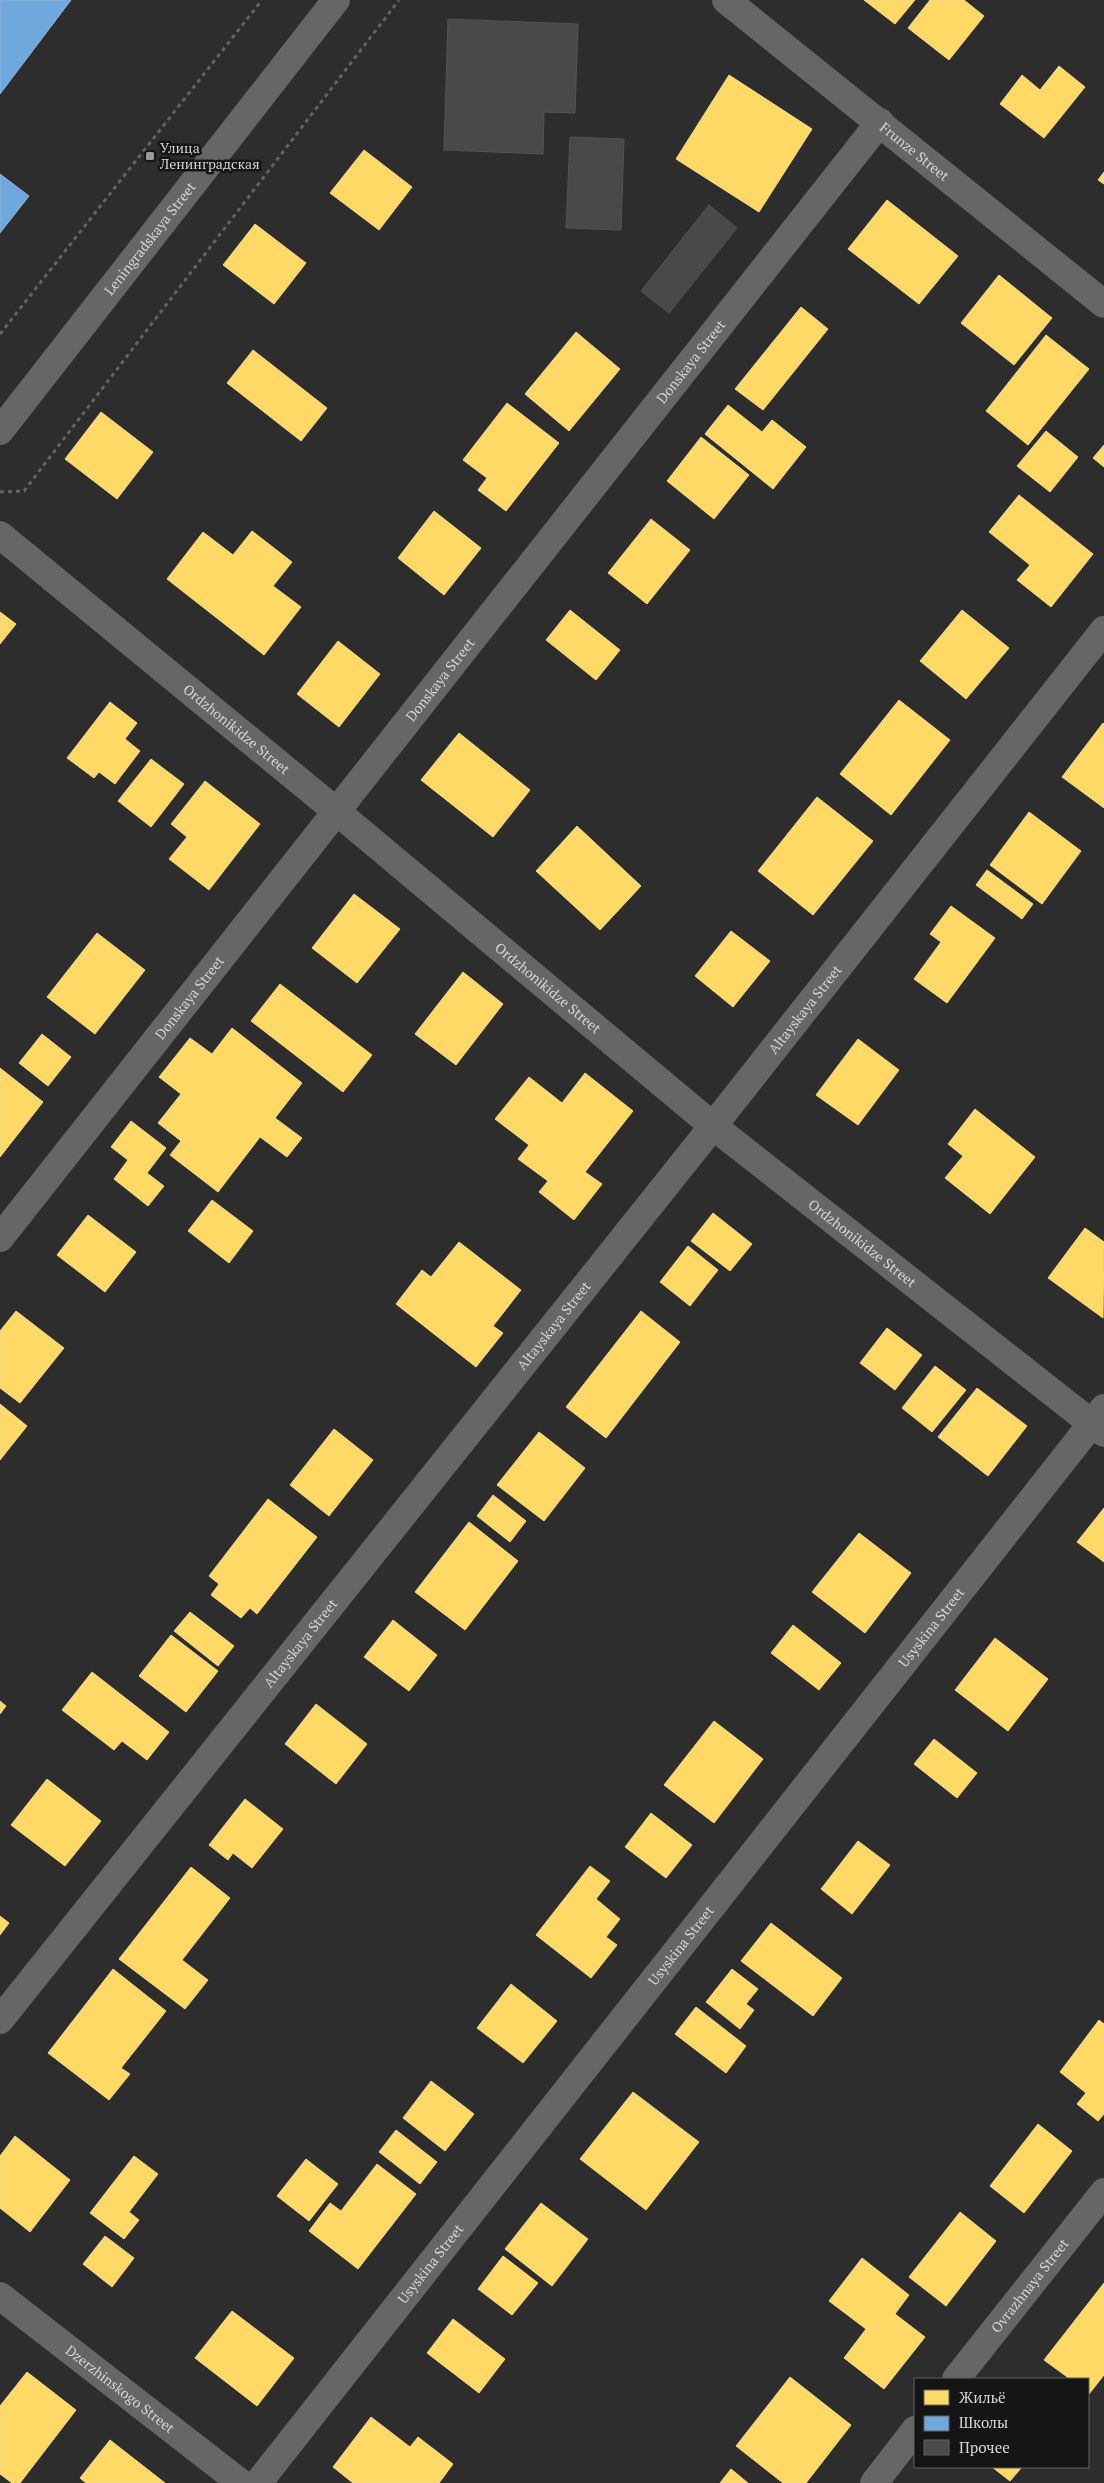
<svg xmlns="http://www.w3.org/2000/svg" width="1104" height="2483" font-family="'PT Serif',serif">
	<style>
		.homes { fill: #ffd966; stroke: #f2d888 }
		.schools { fill: #6fa8dc; stroke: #8eb6da }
		.building { fill: #494948; stroke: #545454 }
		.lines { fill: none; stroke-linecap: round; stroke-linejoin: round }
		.path { stroke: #646364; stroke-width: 3; stroke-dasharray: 4 4; stroke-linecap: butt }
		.minor { stroke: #666; stroke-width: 28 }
		.poi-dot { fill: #9a9a9c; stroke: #151516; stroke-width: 2 }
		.labels { text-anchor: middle; stroke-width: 5; stroke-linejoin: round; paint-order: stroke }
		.poi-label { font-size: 14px; fill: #d5d5d7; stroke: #151516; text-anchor: start }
		.street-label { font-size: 14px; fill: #d5d5d7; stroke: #151516 }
	</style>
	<rect width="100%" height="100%" fill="#2d2d2e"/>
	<g class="homes">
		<polygon points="864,0 915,0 895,24"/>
		<polygon points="930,0 964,0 984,16 949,60 908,28"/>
		<polygon points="1059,66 1085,87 1044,138 1000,104 1022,75 1040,90"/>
		<polygon points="729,75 812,129 759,212 676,159"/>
		<polygon points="364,150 412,187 379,230 330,193"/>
		<polygon points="1104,172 1104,184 1098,180"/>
		<polygon points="887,200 958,256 919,304 848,249"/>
		<polygon points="255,224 306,263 274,304 223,265"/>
		<polygon points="999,275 1052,318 1014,365 961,323"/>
		<polygon points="801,307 828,329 763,410 735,389"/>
		<polygon points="576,332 620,369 569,431 525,394"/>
		<polygon points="1046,335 1089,369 1028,445 986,411"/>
		<polygon points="253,350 327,408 301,441 227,383"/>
		<polygon points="507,403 559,443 506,511 478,490 487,478 463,460"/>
		<polygon points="728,405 762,432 772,420 806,447 773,489 705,434"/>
		<polygon points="101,412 153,452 117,499 65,459"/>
		<polygon points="1046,431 1078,457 1050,492 1017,466"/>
		<polygon points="701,437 749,475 714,519 667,481"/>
		<polygon points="1104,445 1104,467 1093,458"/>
		<polygon points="1019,495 1093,554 1051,607 1017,580 1030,565 989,532"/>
		<polygon points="434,511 481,548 444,595 398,558"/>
		<polygon points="651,519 690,550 647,604 608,573"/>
		<polygon points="252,531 292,562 273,586 301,607 264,655 167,579 203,532 233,555"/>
		<polygon points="570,610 620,650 596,680 546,640"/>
		<polygon points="962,610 1009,648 966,699 920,661"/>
		<polygon points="0,612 16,624 0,644"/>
		<polygon points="338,641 380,674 339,727 297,694"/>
		<polygon points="899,700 950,740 891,815 840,774"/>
		<polygon points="110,702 137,723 125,739 140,751 115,784 99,772 94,778 67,758"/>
		<polygon points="1103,723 1104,724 1104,808 1062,777"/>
		<polygon points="459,733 530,790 493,837 421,780"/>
		<polygon points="151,759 184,784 151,827 118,801"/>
		<polygon points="205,781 260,824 209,890 169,859 187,837 171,824"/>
		<polygon points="817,797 873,841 813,915 758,871"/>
		<polygon points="1029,812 1081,851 1042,904 990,865"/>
		<polygon points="577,826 641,886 600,930 536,871"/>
		<polygon points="987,870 1033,904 1022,919 976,885"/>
		<polygon points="354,894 400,929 357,983 312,948"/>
		<polygon points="951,906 995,938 947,1003 914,979 941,942 930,934"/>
		<polygon points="731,931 770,961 733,1007 695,976"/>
		<polygon points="97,933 145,970 95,1034 47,997"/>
		<polygon points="463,972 503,1004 456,1065 415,1034"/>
		<polygon points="280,984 372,1055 343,1092 251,1021"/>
		<polygon points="232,1028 302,1083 275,1118 302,1138 287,1157 260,1137 218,1192 170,1155 181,1141 158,1123 181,1094 159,1077 190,1038 212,1054"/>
		<polygon points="42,1034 71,1057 48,1086 19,1063"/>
		<polygon points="858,1039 899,1070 858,1125 816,1095"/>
		<polygon points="0,1068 43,1102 0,1157"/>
		<polygon points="585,1073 633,1111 585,1172 602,1184 574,1220 539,1192 548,1181 518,1159 529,1145 495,1119 529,1077 562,1103"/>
		<polygon points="975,1109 1035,1157 990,1214 945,1178 963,1156 948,1144"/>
		<polygon points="131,1121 166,1148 147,1173 164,1186 148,1206 114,1179 128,1160 111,1147"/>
		<polygon points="212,1200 253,1231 229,1263 188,1231"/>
		<polygon points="713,1213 752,1244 730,1271 691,1241"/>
		<polygon points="88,1215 136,1252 105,1292 57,1255"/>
		<polygon points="1085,1228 1104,1242 1103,1318 1048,1278"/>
		<polygon points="459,1242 521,1290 493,1326 503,1333 476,1367 396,1304 422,1270 431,1277"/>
		<polygon points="688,1246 718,1270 690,1306 660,1282"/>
		<polygon points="16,1311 64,1348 20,1403 0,1388 0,1331"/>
		<polygon points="641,1311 680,1342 606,1438 566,1407"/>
		<polygon points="887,1328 922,1355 895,1390 860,1363"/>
		<polygon points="935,1366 966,1390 932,1432 902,1408"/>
		<polygon points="977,1388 1027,1426 988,1476 938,1437"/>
		<polygon points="0,1404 27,1426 0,1460"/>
		<polygon points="334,1429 373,1460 329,1516 290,1485"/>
		<polygon points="539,1432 585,1468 544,1521 497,1485"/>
		<polygon points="493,1495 526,1521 510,1542 477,1516"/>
		<polygon points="268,1499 317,1537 257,1614 250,1608 241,1618 211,1595 219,1584 209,1576"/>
		<polygon points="1104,1508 1104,1562 1077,1542"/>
		<polygon points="469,1522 518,1561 465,1630 415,1592"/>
		<polygon points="859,1533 911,1573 865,1633 812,1592"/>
		<polygon points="190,1612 234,1646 218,1666 174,1631"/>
		<polygon points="393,1620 437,1655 409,1691 364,1657"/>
		<polygon points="793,1625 841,1663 819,1690 771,1653"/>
		<polygon points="171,1635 218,1671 186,1712 139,1676"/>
		<polygon points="995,1638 1048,1679 1008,1731 955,1690"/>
		<polygon points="92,1672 169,1732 147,1760 122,1741 114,1750 62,1710"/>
		<polygon points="0,1701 6,1706 0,1714"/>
		<polygon points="316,1704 367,1744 336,1784 285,1744"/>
		<polygon points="714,1721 763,1759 714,1823 664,1785"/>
		<polygon points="934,1739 977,1773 957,1798 914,1764"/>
		<polygon points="47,1779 101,1821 65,1866 11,1825"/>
		<polygon points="245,1799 283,1829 252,1868 233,1853 228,1860 209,1845"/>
		<polygon points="651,1813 692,1845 666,1878 625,1847"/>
		<polygon points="858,1841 890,1865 852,1914 821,1889"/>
		<polygon points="590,1866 610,1881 596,1899 620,1919 606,1937 617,1945 591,1978 536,1935"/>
		<polygon points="191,1867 230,1898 182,1960 208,1980 185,2009 119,1959"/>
		<polygon points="0,1916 9,1923 0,1935"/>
		<polygon points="771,1923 842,1978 813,2016 741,1961"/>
		<polygon points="113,1969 166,2011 121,2068 130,2074 109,2100 48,2053"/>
		<polygon points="732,1969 758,1989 746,2004 754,2010 740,2029 706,2002"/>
		<polygon points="511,1984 557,2021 523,2063 477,2028"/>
		<polygon points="696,2007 746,2046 726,2073 675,2034"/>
		<polygon points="1099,2020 1104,2024 1104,2114 1098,2121 1077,2104 1086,2093 1060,2072"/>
		<polygon points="431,2081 474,2114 445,2151 403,2118"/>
		<polygon points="633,2092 699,2142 646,2210 580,2159"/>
		<polygon points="1038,2124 1072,2151 1024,2213 990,2186"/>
		<polygon points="396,2130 437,2162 420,2184 379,2152"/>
		<polygon points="15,2136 70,2180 30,2232 0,2208 0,2156"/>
		<polygon points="134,2156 158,2174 129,2212 139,2220 124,2239 90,2213"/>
		<polygon points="306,2159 338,2184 309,2221 277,2196"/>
		<polygon points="377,2164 416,2194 358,2269 309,2231 330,2203 341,2211"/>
		<polygon points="541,2203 588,2239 552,2286 505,2249"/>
		<polygon points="960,2212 996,2241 946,2306 909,2277"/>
		<polygon points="105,2236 134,2258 112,2287 83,2264"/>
		<polygon points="503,2256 538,2283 512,2315 478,2289"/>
		<polygon points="862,2258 909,2295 895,2314 925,2337 884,2389 844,2358 866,2329 829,2301"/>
		<polygon points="1104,2283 1104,2375 1089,2394 1088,2379 1070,2379 1044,2360"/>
		<polygon points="232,2311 294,2358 257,2406 195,2358"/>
		<polygon points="453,2319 505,2359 479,2393 427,2353"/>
		<polygon points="27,2372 76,2410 20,2483 12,2483 0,2474 0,2406"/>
		<polygon points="790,2377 851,2425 806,2483 783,2483 736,2446"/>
		<polygon points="371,2417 410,2447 418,2437 453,2464 439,2483 353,2483 333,2467"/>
		<polygon points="110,2440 165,2483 86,2483 80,2478"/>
		<polygon points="992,2467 1022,2467 1010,2481"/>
		<polygon points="731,2469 748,2483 720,2483"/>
	</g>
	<g class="schools">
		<polygon points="0,0 71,0 0,94"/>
		<polygon points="0,174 29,196 0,233"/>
	</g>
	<g class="building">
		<polygon points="448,19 578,24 575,113 544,112 543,154 444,150"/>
		<polygon points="570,137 624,139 621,230 566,228"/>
		<polygon points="709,205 737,228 669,313 641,291"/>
	</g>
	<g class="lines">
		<g class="path">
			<polyline points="0,334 262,0"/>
			<polyline points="0,492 24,491 399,0"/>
		</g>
		<g class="minor">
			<path id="s1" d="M 726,0 L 1104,304"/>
			<path id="s2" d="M 0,431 L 336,0"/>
			<path id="s3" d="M 0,535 L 336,811 L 713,1126 L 1104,1433"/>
			<path id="s4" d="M 0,1238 L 880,122"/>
			<path id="s5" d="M 0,2020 L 713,1126 L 1104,630"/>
			<path id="s6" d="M 0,2296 L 241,2483"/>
			<path id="s7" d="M 956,2379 L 1104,2192"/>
			<path id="s8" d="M 258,2483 L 1104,1408"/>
			<polyline points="874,2483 915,2430"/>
		</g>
	</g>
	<rect class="poi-dot" x="145" y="151" width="10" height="10" rx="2.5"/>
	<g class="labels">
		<g class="poi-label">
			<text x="160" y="153">Улица<tspan x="160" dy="16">Ленинградская</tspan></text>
		</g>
		<g class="street-label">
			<text dy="5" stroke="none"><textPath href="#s1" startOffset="242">Frunze Street</textPath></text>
			<text dy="5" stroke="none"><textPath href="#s2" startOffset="244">Leningradskaya Street</textPath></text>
			<text dy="5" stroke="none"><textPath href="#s4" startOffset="1116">Donskaya Street</textPath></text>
			<text dy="5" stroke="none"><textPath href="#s4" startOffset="711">Donskaya Street</textPath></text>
			<text dy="5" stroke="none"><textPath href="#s3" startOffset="306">Ordzhonikidze Street</textPath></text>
			<text dy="5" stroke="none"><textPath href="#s3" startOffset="711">Ordzhonikidze Street</textPath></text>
			<text dy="5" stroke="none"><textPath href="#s4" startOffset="306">Donskaya Street</textPath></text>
			<text dy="5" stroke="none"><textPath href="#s5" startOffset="1292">Altayskaya Street</textPath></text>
			<text dy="5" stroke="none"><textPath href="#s3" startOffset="1116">Ordzhonikidze Street</textPath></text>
			<text dy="5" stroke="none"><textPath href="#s5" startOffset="888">Altayskaya Street</textPath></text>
			<text dy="5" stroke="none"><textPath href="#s8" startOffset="1089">Usyskina Street</textPath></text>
			<text dy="5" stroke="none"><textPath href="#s5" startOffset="482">Altayskaya Street</textPath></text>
			<text dy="5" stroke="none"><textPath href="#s8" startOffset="684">Usyskina Street</textPath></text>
			<text dy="5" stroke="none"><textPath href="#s8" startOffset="279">Usyskina Street</textPath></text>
			<text dy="5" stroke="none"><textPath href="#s7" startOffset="119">Ovrazhnaya Street</textPath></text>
			<text dy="5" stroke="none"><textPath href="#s6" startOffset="152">Dzerzhinskogo Street</textPath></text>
		</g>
	</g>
	<rect x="914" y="2378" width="175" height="90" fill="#151516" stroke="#626263"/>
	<rect x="924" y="2390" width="25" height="15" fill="#ffd966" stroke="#626263"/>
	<text x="959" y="2403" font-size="15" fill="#d5d5d7">Жильё</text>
	<rect x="924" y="2416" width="25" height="15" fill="#6fa8dc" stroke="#626263"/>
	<text x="959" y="2428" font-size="15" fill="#d5d5d7">Школы</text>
	<rect x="924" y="2440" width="25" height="15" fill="#494948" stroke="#626263"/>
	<text x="959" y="2453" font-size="15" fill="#d5d5d7">Прочее</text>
</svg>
